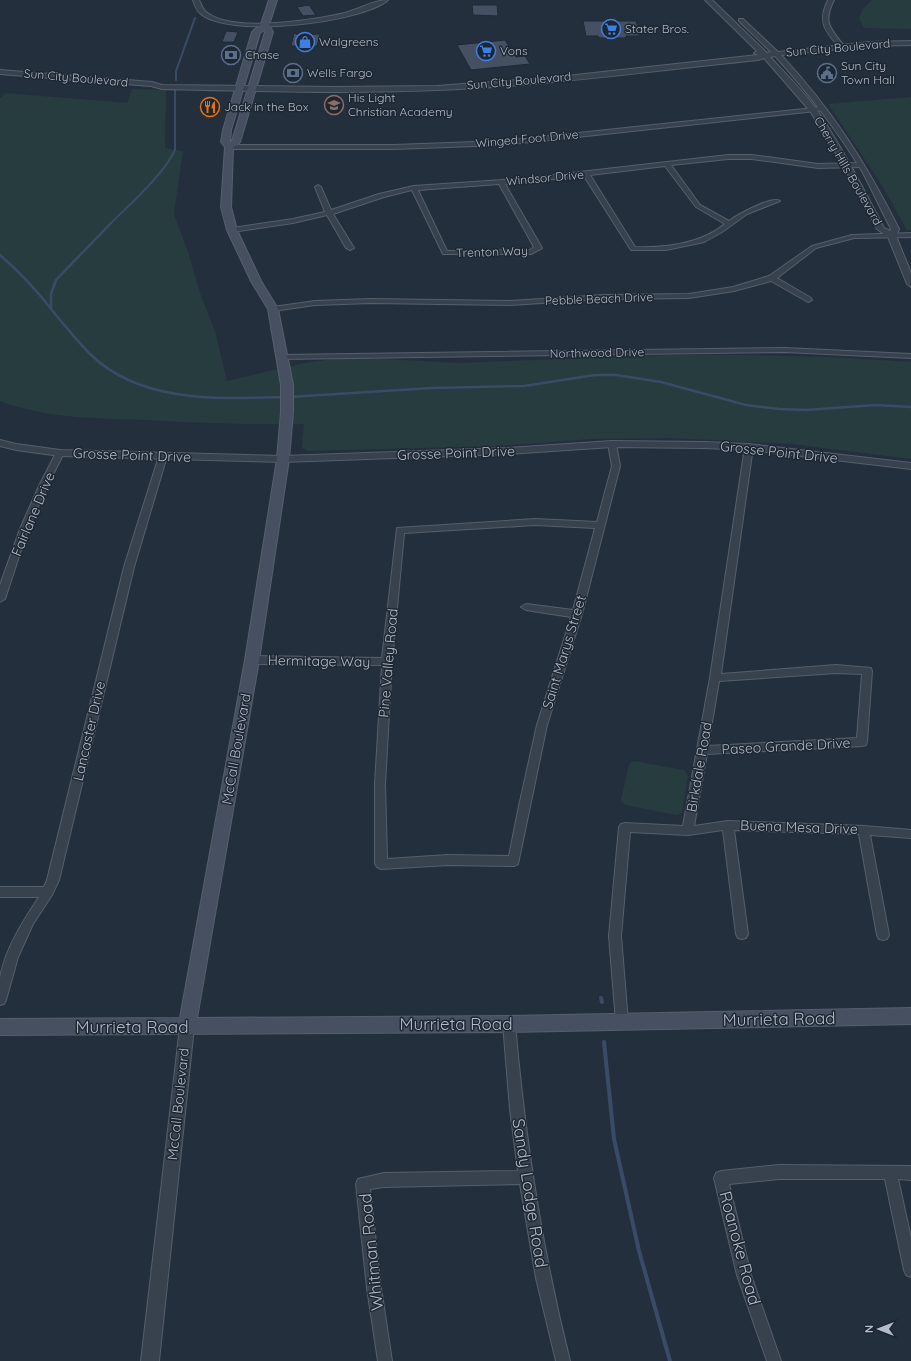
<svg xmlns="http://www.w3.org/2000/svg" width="911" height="1361" font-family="Quicksand,sans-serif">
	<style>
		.green { fill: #263c3f }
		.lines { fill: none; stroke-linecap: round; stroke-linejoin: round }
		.stream-far2 { stroke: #394c67; stroke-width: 2 }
		.stream-far1 { stroke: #394c67; stroke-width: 2.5 }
		.stream { stroke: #394c67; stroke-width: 4 }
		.building { fill: #455162; stroke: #1f2835 }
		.minor-casing { stroke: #565f6c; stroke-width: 2 }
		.tertiary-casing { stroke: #565f6c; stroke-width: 2 }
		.secondary-casing { stroke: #565f6c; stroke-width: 2 }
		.minor { fill: #38414e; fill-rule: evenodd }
		.tertiary { fill: #38414e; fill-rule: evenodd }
		.secondary { fill: #465061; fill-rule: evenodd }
		.labels { text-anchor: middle; stroke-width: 3; stroke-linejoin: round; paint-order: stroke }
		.far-poi-label { font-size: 12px; fill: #b4bcc9; stroke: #1d2633; text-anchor: start }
		.far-street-label { font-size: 12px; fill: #b4bcc9; stroke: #1d2633 }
		.street-label { font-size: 14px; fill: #b4bcc9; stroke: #1d2633 }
		.near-street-label { font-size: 17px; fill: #b4bcc9; stroke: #1d2633 }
	</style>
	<rect width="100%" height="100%" fill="#242f3e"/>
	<g class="green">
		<polygon points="872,0 911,0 911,29 864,28 859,18 863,9"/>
		<path d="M 132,89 L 166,90 L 165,148 L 183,151 L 174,214 L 188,252 L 201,296 L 215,331 L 227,381 L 304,363 L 348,357 L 456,363 L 667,355 L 744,355 L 832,357 L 911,362 L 911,459 L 791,444 L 672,438 L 592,439 L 496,446 L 308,451 L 302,448 L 304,424 C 252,425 199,423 147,420 C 97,418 47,419 0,401 L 0,98 L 6,93 L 127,103 Z"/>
		<polygon points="911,97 911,230 907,230 881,184 828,104"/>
		<polygon points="634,761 684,770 688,776 682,813 676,815 625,805 621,800 629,764"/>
	</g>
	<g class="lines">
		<g class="stream-far2">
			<polyline points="176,80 176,71 195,18"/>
			<path d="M 110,224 C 129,205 165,173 175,150 L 175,90"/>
		</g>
		<g class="stream-far1">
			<path d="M 0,255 C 21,273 39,293 56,315 C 67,328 78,342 90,354 C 140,403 218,399 283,397"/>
			<polyline points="51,309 51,294 56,280 111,223"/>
			<polyline points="289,397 432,388 524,386 595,375 616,375 661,382 746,405 779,409 806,410 876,405 911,407"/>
		</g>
		<g class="stream">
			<polyline points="601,998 602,1002"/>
			<polyline points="604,1042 614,1139 639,1251 670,1361"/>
		</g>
	</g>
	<g class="building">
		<polygon points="309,5 316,15 303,16 297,7"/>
		<polygon points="472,5 497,5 498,16 473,15"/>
		<polygon points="583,21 636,21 640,36 626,36 626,38 599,38 598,36 586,36"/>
		<polygon points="226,31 238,32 234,42 222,42"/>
		<polygon points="294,33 298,35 320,34 317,46 291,46"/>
		<polygon points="505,40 516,57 525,56 530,64 471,70 457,45"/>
	</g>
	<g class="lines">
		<g class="minor-casing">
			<g id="minor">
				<path d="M 828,0 L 834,0 C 822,23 831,29 845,47 L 844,48 L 840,48 C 825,31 817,22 828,0 Z"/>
				<polygon points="823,107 825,108 825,110 503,145 394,149 229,149 226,147 229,145 394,145 503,141"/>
				<path d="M 728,155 L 752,155 L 818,164 L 861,163 L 864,165 L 861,167 L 818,168 L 752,159 L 728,159 L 671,165 L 700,205 L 729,221 C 737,215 773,195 780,201 L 747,214 L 722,232 L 704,242 L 666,250 L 631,250 L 584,176 L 505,184 L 542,248 L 531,254 L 443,254 L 412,190 L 384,197 L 333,214 L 354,248 L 350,250 L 346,248 L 327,215 L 293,223 L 232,232 L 229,230 L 232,228 L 293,219 L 325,212 L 315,187 L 318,185 L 321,187 L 331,210 L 379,194 L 414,186 L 519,179 ZM 665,166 L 696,207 L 725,224 C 700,244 666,248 635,247 L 590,175 ZM 499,184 L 534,247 L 530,250 L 447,251 L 418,190 Z"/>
				<polygon points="911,233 911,237 854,238 816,248 777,278 811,298 812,300 808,302 771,281 734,291 689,298 605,299 510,305 371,303 315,305 273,311 269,309 273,307 315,301 371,299 510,301 605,295 689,294 733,287 769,276 812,246 852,235"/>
				<polygon points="785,348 911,354 911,358 785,352 282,359 278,357 282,355"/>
				<path d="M 612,441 L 616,444 L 620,466 L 582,614 L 547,725 L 518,864 L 514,866 L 448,865 L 381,869 L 377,867 L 375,864 L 375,784 L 382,665 L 252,664 L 247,660 L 252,656 L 382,658 L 397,528 L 535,519 L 597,522 L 612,466 L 608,444 ZM 535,525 L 595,528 L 573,610 L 526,604 L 521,607 L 526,610 L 571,617 L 537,725 L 519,806 L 509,856 L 448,855 L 387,859 L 385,784 L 392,662 L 404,533 Z"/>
				<path d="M 749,444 L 753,447 L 721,674 L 836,665 L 871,668 L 872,671 L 867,742 L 866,745 L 862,746 L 707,754 L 694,826 L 728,821 L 864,826 L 911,830 L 911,838 L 870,835 L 889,935 L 887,939 L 883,940 L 879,939 L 877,935 L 859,834 L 734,830 L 748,934 L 746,938 L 742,939 L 738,938 L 736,934 L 723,830 L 688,835 L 630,832 L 621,936 L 628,1022 L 626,1026 L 622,1028 L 618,1026 L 616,1022 L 609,936 L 619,827 L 621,824 L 625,823 L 683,826 L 710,678 L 745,447 ZM 836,673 L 862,674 L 857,738 L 708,746 L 719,681 Z"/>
				<polygon points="60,450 64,453 47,486 28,529 5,599 0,602 0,585 20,529 39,486 56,453"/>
				<path d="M 163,453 L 167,456 L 134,567 L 59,880 L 52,895 L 33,924 L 18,957 L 6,1000 L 4,1004 L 0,1005 C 0,997 0,986 0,978 C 5,949 23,921 39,897 L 0,897 L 0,887 L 44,887 L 47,880 L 124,567 L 159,456 Z"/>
				<path d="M 509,1018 L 513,1020 L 515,1024 C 525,1138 542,1250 570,1361 L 556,1361 L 536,1278 L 520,1184 L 384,1187 L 370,1189 L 381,1288 L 392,1361 L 378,1361 L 367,1288 L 356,1184 L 358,1179 L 384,1173 L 518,1171 L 510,1109 L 503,1024 L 505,1020 Z"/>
				<polygon points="779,1165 911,1166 911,1180 898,1179 911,1238 911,1277 906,1275 904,1270 885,1179 779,1179 729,1184 751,1275 781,1361 767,1361 737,1275 714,1178 716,1173 721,1171"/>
			</g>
		</g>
		<g class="tertiary-casing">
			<g id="tertiary">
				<path d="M 193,0 L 199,0 C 201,4 202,8 205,11 C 229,34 314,20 345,13 C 359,9 374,0 388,0 C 362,23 227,39 200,13 C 196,10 195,5 193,0 Z"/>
				<path d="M 705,0 L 712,0 L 767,53 L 771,52 L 739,21 L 739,19 L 743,19 L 778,52 L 869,42 L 911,41 L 911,45 L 869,46 L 781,55 C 832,110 866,163 899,229 L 896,236 L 911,273 L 911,287 L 907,284 L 888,237 L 877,229 L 843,165 L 810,111 L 764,58 L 758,60 C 651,71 544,86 437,90 C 345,94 253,91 162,89 L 151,86 L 0,74 L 0,70 L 152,82 L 162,85 L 334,87 L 437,86 L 557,77 L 758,55 L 754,53 L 757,51 ZM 775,56 C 807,91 837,130 862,171 C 872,190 881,210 891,229 L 890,231 L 884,228 C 863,188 842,147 817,110 C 803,91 786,74 770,57 Z"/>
				<polygon points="0,440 16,444 60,450 283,456 508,448 612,441 704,442 749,444 911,463 911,469 749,450 704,448 612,447 508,454 283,462 60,456 16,450 0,446"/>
				<polygon points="187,1020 192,1022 194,1027 159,1361 141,1361 180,1027 182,1022"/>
			</g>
		</g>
		<g class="secondary-casing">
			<path id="secondary" d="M 269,0 L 277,0 L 269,25 L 273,32 L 240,142 L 233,148 L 231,207 L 237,230 L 261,281 L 278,309 L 293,385 L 293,412 L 289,459 L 259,660 L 197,1018 L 509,1016 L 911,1008 L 911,1024 L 509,1032 L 0,1035 L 0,1019 L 180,1018 L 245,660 L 277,459 L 281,412 L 281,385 L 268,309 L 251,281 L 227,230 L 221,207 L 225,147 L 221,142 L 223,130 L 252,32 L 261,24 ZM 264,30 L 265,32 L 232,141 L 230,142 L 231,130 L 260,33 Z"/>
		</g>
		<use href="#minor" class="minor"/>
		<use href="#tertiary" class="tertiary"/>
		<use href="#secondary" class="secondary"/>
	</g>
	<defs>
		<g id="supermarket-ring" transform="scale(1)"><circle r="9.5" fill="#1d2633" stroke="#3f7fe0" stroke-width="1.5"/><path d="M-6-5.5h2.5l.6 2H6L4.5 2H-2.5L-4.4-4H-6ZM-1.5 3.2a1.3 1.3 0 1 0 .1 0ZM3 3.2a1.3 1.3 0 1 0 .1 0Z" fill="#3f7fe0"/></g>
		<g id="shop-ring" transform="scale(1)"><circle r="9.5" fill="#1d2633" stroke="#3f7fe0" stroke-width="1.5"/><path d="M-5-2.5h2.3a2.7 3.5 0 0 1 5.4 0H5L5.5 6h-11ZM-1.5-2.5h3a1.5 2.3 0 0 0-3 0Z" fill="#3f7fe0"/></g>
		<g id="bank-ring" transform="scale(1)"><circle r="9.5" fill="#1d2633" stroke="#5c6f8a" stroke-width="1.5"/><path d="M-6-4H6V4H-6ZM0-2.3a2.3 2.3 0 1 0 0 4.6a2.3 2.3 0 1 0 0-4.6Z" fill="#5c6f8a"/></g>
		<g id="civic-ring" transform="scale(1)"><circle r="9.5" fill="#1d2633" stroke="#5c6f8a" stroke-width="1.5"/><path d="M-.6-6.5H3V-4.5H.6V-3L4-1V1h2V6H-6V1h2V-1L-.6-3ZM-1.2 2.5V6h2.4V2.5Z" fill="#5c6f8a"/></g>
		<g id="school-ring" transform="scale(1)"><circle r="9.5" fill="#1d2633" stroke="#8d6e63" stroke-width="1.5"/><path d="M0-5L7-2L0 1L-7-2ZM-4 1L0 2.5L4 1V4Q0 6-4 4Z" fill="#8d6e63"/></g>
		<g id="restaurant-ring" transform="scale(1)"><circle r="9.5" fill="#1d2633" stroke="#e8710a" stroke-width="1.5"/><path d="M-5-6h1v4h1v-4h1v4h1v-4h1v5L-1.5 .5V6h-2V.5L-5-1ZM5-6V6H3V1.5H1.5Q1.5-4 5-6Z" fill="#e8710a"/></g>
	</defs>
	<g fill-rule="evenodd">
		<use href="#supermarket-ring" x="611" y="29"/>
		<use href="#shop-ring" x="305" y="42"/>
		<use href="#supermarket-ring" x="486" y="51"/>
		<use href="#bank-ring" x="231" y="55"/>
		<use href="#bank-ring" x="293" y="73"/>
		<use href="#civic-ring" x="827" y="73"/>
		<use href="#school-ring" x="334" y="105"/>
		<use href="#restaurant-ring" x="210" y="107"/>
	</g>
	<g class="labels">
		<g class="far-poi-label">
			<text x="625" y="33">Stater Bros.</text>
			<text x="319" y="46">Walgreens</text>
			<text x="500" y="55">Vons</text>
			<text x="245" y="59">Chase</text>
			<text x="841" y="70">Sun City<tspan x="841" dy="14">Town Hall</tspan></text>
			<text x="307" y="77">Wells Fargo</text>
			<text x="348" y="102">His Light<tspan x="348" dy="14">Christian Academy</tspan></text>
			<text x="224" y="111">Jack in the Box</text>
		</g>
		<g class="far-street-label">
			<text transform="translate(838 48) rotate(-5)" y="4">Sun City Boulevard</text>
			<text transform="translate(76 78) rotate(5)" y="4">Sun City Boulevard</text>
			<text transform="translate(519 81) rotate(-5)" y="4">Sun City Boulevard</text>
			<text transform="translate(527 139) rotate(-5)" y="4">Winged Foot Drive</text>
			<text transform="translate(848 171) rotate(60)" y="4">Cherry Hills Boulevard</text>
			<text transform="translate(545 178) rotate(-5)" y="4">Windsor Drive</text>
			<text transform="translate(492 252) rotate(-2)" y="4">Trenton Way</text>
			<text transform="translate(599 299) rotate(-2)" y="4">Pebble Beach Drive</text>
			<text transform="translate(597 353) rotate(-1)" y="4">Northwood Drive</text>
		</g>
		<g class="street-label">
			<text transform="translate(779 452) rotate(6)" y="5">Grosse Point Drive</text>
			<text transform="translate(456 453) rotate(-2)" y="5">Grosse Point Drive</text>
			<text transform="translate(132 455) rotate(2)" y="5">Grosse Point Drive</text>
			<text transform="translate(33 514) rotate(-67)" y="5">Fairlane Drive</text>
			<text transform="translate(564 652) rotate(-73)" y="5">Saint Marys Street</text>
			<text transform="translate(319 661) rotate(1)" y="5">Hermitage Way</text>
			<text transform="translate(388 663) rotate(-85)" y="5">Pine Valley Road</text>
			<text transform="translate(89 731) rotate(-77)" y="5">Lancaster Drive</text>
			<text transform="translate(786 746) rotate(-3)" y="5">Paseo Grande Drive</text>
			<text transform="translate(236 749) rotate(-80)" y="5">McCall Boulevard</text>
			<text transform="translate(699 767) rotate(-80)" y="5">Birkdale Road</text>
			<text transform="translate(799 827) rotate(2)" y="5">Buena Mesa Drive</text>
			<text transform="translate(178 1104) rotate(-84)" y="5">McCall Boulevard</text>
		</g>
		<g class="near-street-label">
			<text transform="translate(779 1019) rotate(-1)" y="6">Murrieta Road</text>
			<text x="456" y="1030">Murrieta Road</text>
			<text x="132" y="1033">Murrieta Road</text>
			<text transform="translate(530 1193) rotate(81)" y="6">Sandy Lodge Road</text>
			<text transform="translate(740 1248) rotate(75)" y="6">Roanoke Road</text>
			<text transform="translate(371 1252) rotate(-96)" y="6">Whitman Road</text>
		</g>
	</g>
	<g transform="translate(879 1329) rotate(270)" stroke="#1d2633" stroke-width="3" paint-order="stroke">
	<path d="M0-3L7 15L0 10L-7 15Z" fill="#b4bcc9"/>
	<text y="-6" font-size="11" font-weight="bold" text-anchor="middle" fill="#b4bcc9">N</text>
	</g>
</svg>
